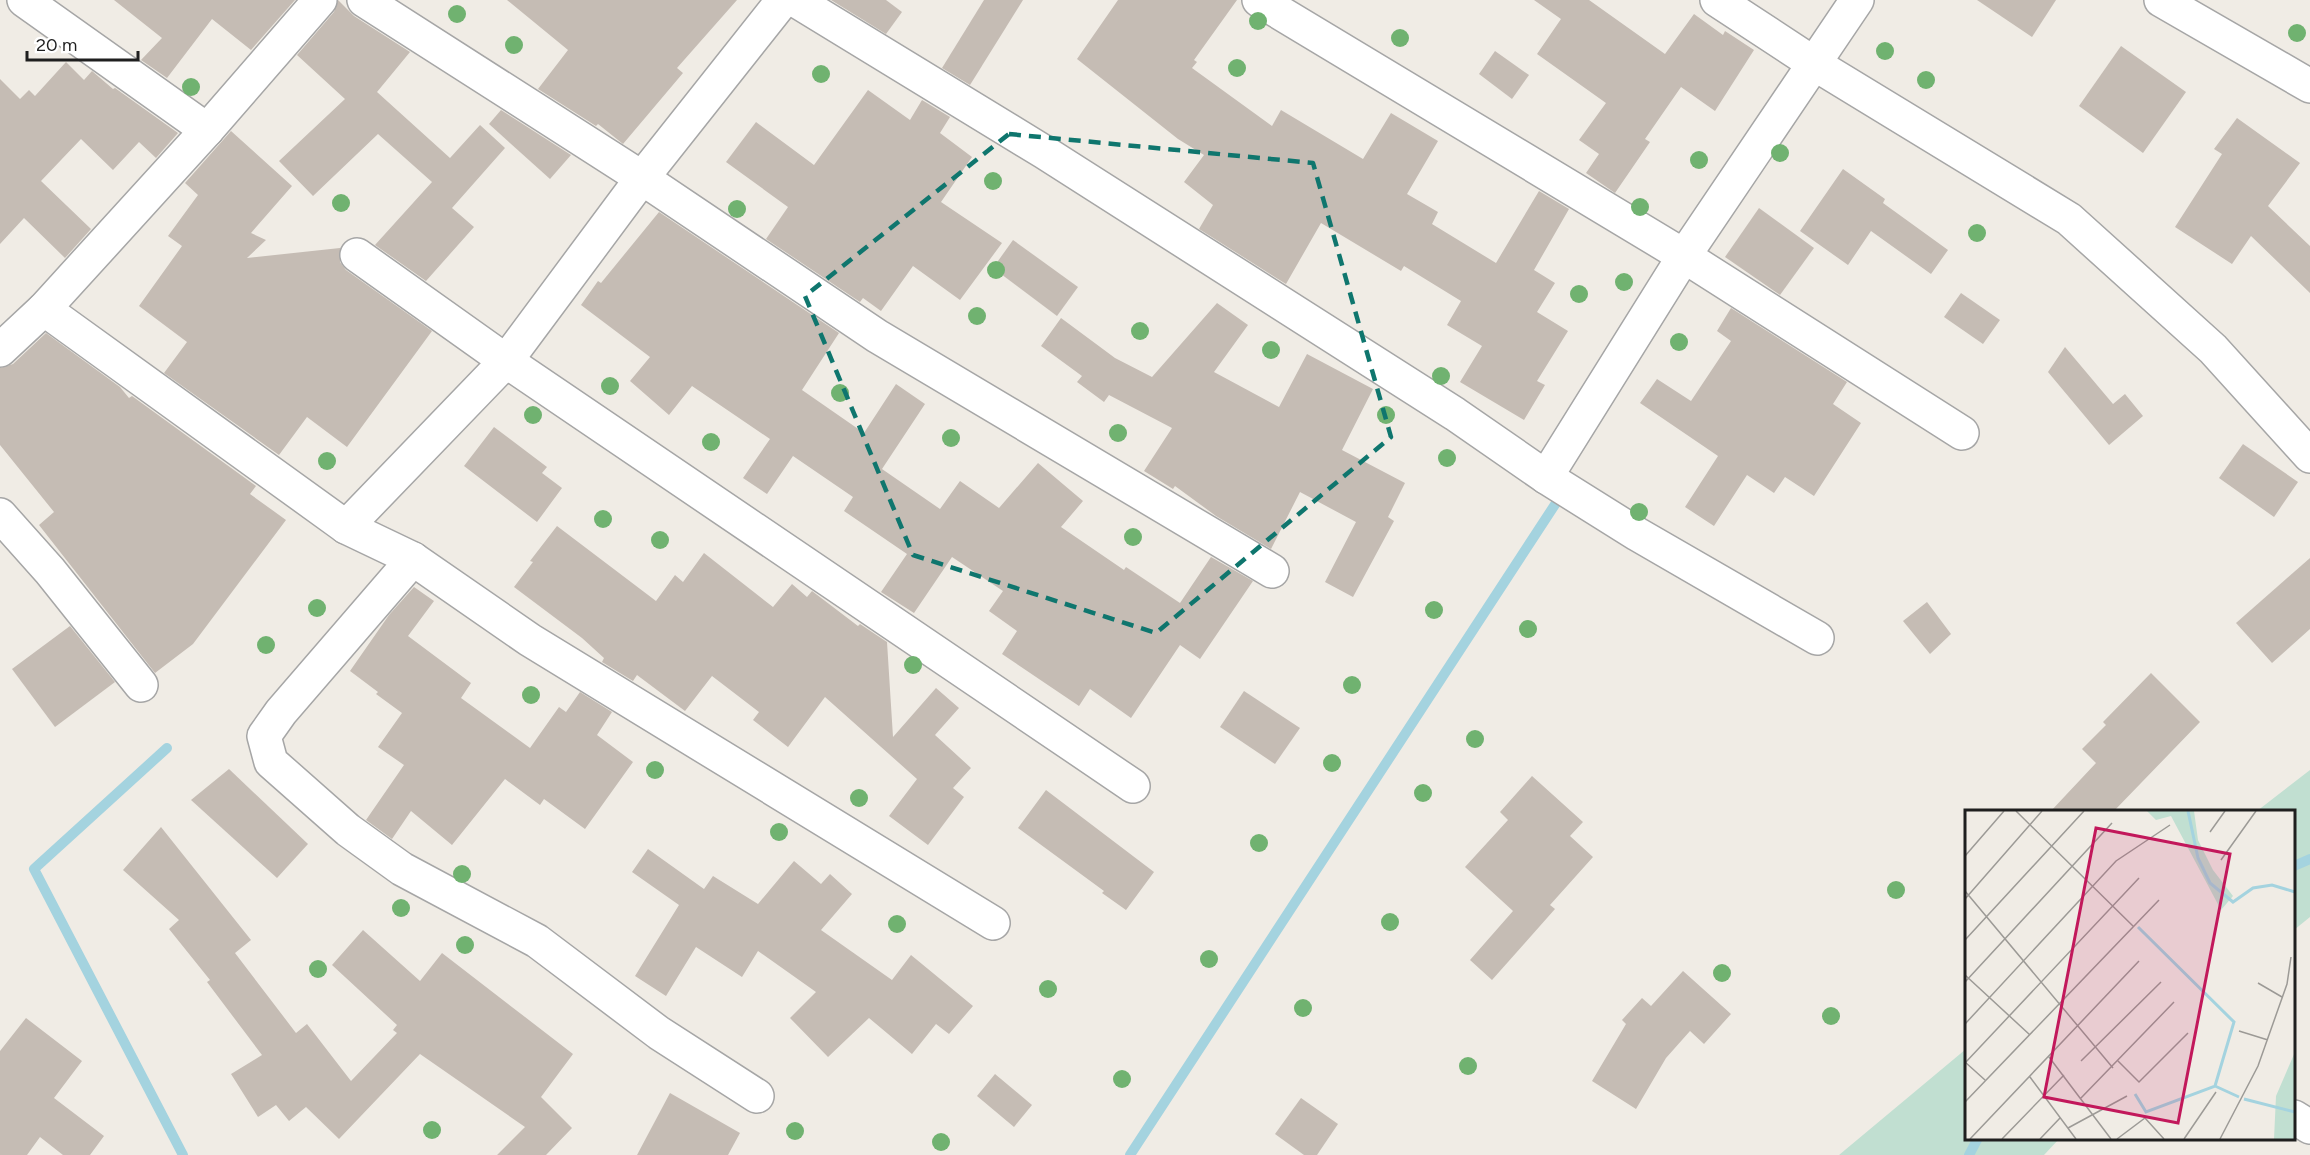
<svg xmlns="http://www.w3.org/2000/svg" width="2310" height="1155" font-family="Figtree,sans-serif">
	<style>
		.wetland { fill: #c1dfd1 }
		.lines { fill: none; stroke-linecap: round; stroke-linejoin: round }
		.stream { stroke: #a4d3df; stroke-width: 10 }
		.building { fill: #c5bcb4 }
		.minor-casing { stroke: #a6a6a6; stroke-width: 36 }
		.minor { stroke: #fff; stroke-width: 33 }
		.tree { fill: #70b270 }
		.marked { fill: none; stroke: #0f766e; stroke-width: 4.5; stroke-dasharray: 12 8; stroke-linejoin: round }
		.inset-river { fill: none; stroke: #a4d3df; stroke-width: 3 }
		.inset-road { fill: none; stroke: #9c9a96; stroke-width: 1.5 }
		.view { fill: #c2185b; fill-opacity: 0.15; stroke: #c2185b; stroke-width: 3 }
		.inset-edge { fill: none; stroke: #1f1f1f; stroke-width: 3 }
	</style>
	<rect width="100%" height="100%" fill="#f0ece5"/>
	<g class="wetland">
		<polygon points="2310,770 2310,917 2294,930 2294,812 2257,811"/>
		<polygon points="1966,1049 1966,1138 2059,1139 2044,1155 1839,1155"/>
	</g>
	<g class="lines">
		<g class="stream">
			<polyline points="167,748 34,869 183,1155"/>
			<polyline points="2294,866 2310,859"/>
			<polyline points="1130,1155 1556,503"/>
			<polyline points="1969,1155 1978,1138"/>
		</g>
	</g>
	<g class="building">
		<polygon points="114,0 295,0 251,50 212,19 167,78 141,60 162,38"/>
		<polygon points="338,0 354,16 410,52 377,92 450,158 480,125 505,148 452,208 474,227 426,281 375,245 432,182 378,134 313,196 279,161 345,99 297,55 334,12"/>
		<polygon points="507,0 737,0 677,68 683,73 623,144 598,124 596,126 538,89 568,50"/>
		<polygon points="831,0 886,0 902,12 886,34"/>
		<polygon points="984,0 1023,0 970,85 942,68"/>
		<polygon points="1118,0 1237,0 1194,60 1197,62 1192,68 1272,126 1281,110 1363,159 1391,113 1438,141 1407,194 1438,212 1432,224 1496,263 1539,191 1569,209 1534,270 1555,283 1537,312 1568,331 1537,381 1545,385 1524,420 1460,382 1482,346 1447,325 1461,301 1404,266 1401,271 1321,223 1286,284 1199,229 1213,205 1184,182 1204,155 1178,139 1077,59"/>
		<polygon points="1534,0 1589,0 1665,54 1694,14 1723,35 1725,31 1754,50 1715,111 1681,87 1645,139 1650,142 1615,193 1586,173 1599,154 1579,140 1606,103 1537,54 1561,19"/>
		<polygon points="1977,0 2056,0 2032,37"/>
		<polygon points="2121,46 2186,92 2143,153 2079,106"/>
		<polygon points="1495,51 1529,75 1512,99 1479,74"/>
		<polygon points="66,62 84,80 92,71 113,89 115,88 178,133 156,158 139,142 113,170 81,139 41,181 91,229 65,258 24,218 0,244 0,79 20,99 29,90 35,96"/>
		<polygon points="868,90 910,120 922,100 950,117 940,133 972,157 941,202 1002,243 960,300 913,266 881,311 863,298 860,302 766,239 788,207 726,162 756,122 814,165"/>
		<polygon points="501,110 571,155 550,179 489,124"/>
		<polygon points="2237,118 2300,163 2268,206 2310,246 2310,293 2251,236 2232,264 2175,227 2222,154 2214,149"/>
		<polygon points="231,131 292,186 251,233 266,240 247,258 340,248 340,262 346,270 432,331 347,447 307,417 279,455 164,373 187,342 139,306 182,246 168,236 198,195 185,183"/>
		<polygon points="1843,169 1885,199 1883,203 1948,250 1931,274 1871,231 1848,265 1800,231"/>
		<polygon points="1759,208 1814,248 1780,295 1725,257"/>
		<polygon points="659,212 839,333 802,390 864,433 896,384 925,404 882,469 940,509 960,481 999,508 1038,463 1083,501 1061,527 1124,570 1126,567 1180,603 1211,557 1253,581 1200,659 1180,645 1131,718 1090,689 1079,706 1002,654 1017,631 989,611 1003,591 952,557 914,613 881,592 907,554 844,511 853,497 793,456 767,494 743,478 770,439 692,386 669,415 630,381 650,357 581,305 598,281 601,283"/>
		<polygon points="1013,240 1078,287 1057,316 993,268"/>
		<polygon points="1961,293 2000,320 1983,344 1944,317"/>
		<polygon points="1217,303 1248,325 1214,372 1279,407 1307,354 1373,389 1342,450 1405,483 1388,517 1394,521 1353,597 1325,582 1356,522 1300,492 1271,549 1216,516 1175,486 1173,489 1144,471 1172,428 1109,395 1104,402 1077,382 1082,376 1041,346 1061,318 1115,358 1152,377"/>
		<polygon points="1731,308 1847,382 1833,404 1861,423 1814,496 1785,477 1774,493 1747,475 1714,526 1685,507 1718,456 1640,403 1657,379 1691,401 1731,341 1717,331"/>
		<polygon points="46,333 120,387 129,398 132,396 256,486 250,494 286,520 193,644 155,673 39,525 54,512 0,445 0,368 13,364"/>
		<polygon points="2065,347 2113,404 2125,394 2143,416 2109,445 2048,372"/>
		<polygon points="494,427 547,467 542,473 562,488 537,522 464,466"/>
		<polygon points="2243,444 2298,482 2274,517 2219,478"/>
		<polygon points="557,526 656,601 675,575 683,582 704,553 773,607 792,584 807,597 812,591 858,626 860,624 887,642 893,737 936,688 959,708 935,735 971,768 953,788 964,797 928,845 889,816 917,779 825,697 788,747 753,720 759,712 712,676 685,711 637,675 633,681 602,662 604,658 582,638 514,587 533,562 530,561"/>
		<polygon points="2310,558 2310,629 2272,663 2236,623"/>
		<polygon points="414,587 434,601 408,636 471,683 461,698 530,748 559,707 566,712 580,692 612,712 597,735 633,762 585,829 544,799 540,805 505,779 452,845 411,811 392,839 366,820 404,765 378,747 402,713 376,694 378,692 350,671 389,615"/>
		<polygon points="1927,602 1951,634 1930,654 1903,621"/>
		<polygon points="70,626 115,682 55,727 12,669"/>
		<polygon points="2151,673 2200,722 2113,812 2050,812 2096,763 2082,749 2106,725 2103,722"/>
		<polygon points="1244,691 1300,728 1275,764 1220,727"/>
		<polygon points="229,769 308,844 277,878 191,800"/>
		<polygon points="1532,776 1583,822 1570,836 1593,857 1550,905 1555,909 1492,980 1470,960 1513,911 1465,867 1508,820 1500,812"/>
		<polygon points="1046,790 1154,872 1126,910 1102,893 1104,891 1018,828"/>
		<polygon points="161,827 251,940 235,953 296,1033 307,1024 351,1081 397,1033 393,1030 397,1025 332,965 363,930 420,981 442,953 573,1054 541,1097 572,1128 546,1155 497,1155 525,1127 420,1054 339,1139 306,1107 289,1121 276,1105 258,1117 231,1074 262,1055 207,982 210,980 169,929 179,920 123,870"/>
		<polygon points="648,849 704,889 713,876 758,904 794,861 821,884 830,874 852,894 821,930 892,980 911,955 973,1006 949,1034 936,1024 912,1054 869,1018 828,1057 790,1018 816,992 758,951 742,977 696,947 666,996 635,976 679,905 632,872"/>
		<polygon points="1683,971 1731,1014 1704,1044 1690,1031 1666,1058 1636,1109 1592,1081 1626,1024 1622,1020 1642,998 1651,1006"/>
		<polygon points="26,1018 82,1061 54,1098 104,1136 90,1155 63,1155 40,1137 27,1155 0,1155 0,1051"/>
		<polygon points="995,1074 1032,1105 1014,1127 977,1096"/>
		<polygon points="670,1093 740,1133 728,1155 637,1155"/>
		<polygon points="1301,1098 1338,1124 1317,1155 1304,1155 1275,1134"/>
	</g>
	<g class="lines">
		<g class="minor-casing">
			<g id="minor">
				<polyline points="24,0 207,130"/>
				<polyline points="364,0 642,178 877,336 1272,571"/>
				<polyline points="795,0 1044,152 1455,414 1546,477 1637,534 1817,638"/>
				<polyline points="1259,0 1684,256 1962,433"/>
				<polyline points="1717,0 1813,63 2069,219 2213,349 2310,456"/>
				<polyline points="2161,0 2310,86"/>
				<polyline points="357,255 506,361 1133,786"/>
				<polyline points="44,309 346,527 413,559 530,640 993,923"/>
				<polyline points="0,350 44,309 207,130 320,0"/>
				<polyline points="1546,477 1684,256 1857,0"/>
				<polyline points="0,515 50,571 141,685"/>
				<polyline points="346,527 506,361 642,178 783,0"/>
				<polyline points="413,559 281,712 264,736 271,762 348,830 402,869 537,941 659,1033 757,1096"/>
				<polyline points="2294,1117 2310,1127"/>
			</g>
		</g>
		<use href="#minor" class="minor"/>
	</g>
	<g class="tree">
		<circle cx="457" cy="14" r="9"/>
		<circle cx="1258" cy="21" r="9"/>
		<circle cx="2297" cy="33" r="9"/>
		<circle cx="1400" cy="38" r="9"/>
		<circle cx="514" cy="45" r="9"/>
		<circle cx="1885" cy="51" r="9"/>
		<circle cx="1237" cy="68" r="9"/>
		<circle cx="821" cy="74" r="9"/>
		<circle cx="1926" cy="80" r="9"/>
		<circle cx="191" cy="87" r="9"/>
		<circle cx="1780" cy="153" r="9"/>
		<circle cx="1699" cy="160" r="9"/>
		<circle cx="993" cy="181" r="9"/>
		<circle cx="341" cy="203" r="9"/>
		<circle cx="1640" cy="207" r="9"/>
		<circle cx="737" cy="209" r="9"/>
		<circle cx="1977" cy="233" r="9"/>
		<circle cx="996" cy="270" r="9"/>
		<circle cx="1624" cy="282" r="9"/>
		<circle cx="1579" cy="294" r="9"/>
		<circle cx="977" cy="316" r="9"/>
		<circle cx="1140" cy="331" r="9"/>
		<circle cx="1679" cy="342" r="9"/>
		<circle cx="1271" cy="350" r="9"/>
		<circle cx="1441" cy="376" r="9"/>
		<circle cx="610" cy="386" r="9"/>
		<circle cx="840" cy="393" r="9"/>
		<circle cx="533" cy="415" r="9"/>
		<circle cx="1386" cy="415" r="9"/>
		<circle cx="1118" cy="433" r="9"/>
		<circle cx="951" cy="438" r="9"/>
		<circle cx="711" cy="442" r="9"/>
		<circle cx="1447" cy="458" r="9"/>
		<circle cx="327" cy="461" r="9"/>
		<circle cx="1639" cy="512" r="9"/>
		<circle cx="603" cy="519" r="9"/>
		<circle cx="1133" cy="537" r="9"/>
		<circle cx="660" cy="540" r="9"/>
		<circle cx="317" cy="608" r="9"/>
		<circle cx="1434" cy="610" r="9"/>
		<circle cx="1528" cy="629" r="9"/>
		<circle cx="266" cy="645" r="9"/>
		<circle cx="913" cy="665" r="9"/>
		<circle cx="1352" cy="685" r="9"/>
		<circle cx="531" cy="695" r="9"/>
		<circle cx="1475" cy="739" r="9"/>
		<circle cx="1332" cy="763" r="9"/>
		<circle cx="655" cy="770" r="9"/>
		<circle cx="1423" cy="793" r="9"/>
		<circle cx="859" cy="798" r="9"/>
		<circle cx="779" cy="832" r="9"/>
		<circle cx="1259" cy="843" r="9"/>
		<circle cx="462" cy="874" r="9"/>
		<circle cx="1896" cy="890" r="9"/>
		<circle cx="401" cy="908" r="9"/>
		<circle cx="1390" cy="922" r="9"/>
		<circle cx="897" cy="924" r="9"/>
		<circle cx="465" cy="945" r="9"/>
		<circle cx="1209" cy="959" r="9"/>
		<circle cx="318" cy="969" r="9"/>
		<circle cx="1722" cy="973" r="9"/>
		<circle cx="1048" cy="989" r="9"/>
		<circle cx="1303" cy="1008" r="9"/>
		<circle cx="1831" cy="1016" r="9"/>
		<circle cx="1468" cy="1066" r="9"/>
		<circle cx="1122" cy="1079" r="9"/>
		<circle cx="432" cy="1130" r="9"/>
		<circle cx="795" cy="1131" r="9"/>
		<circle cx="941" cy="1142" r="9"/>
	</g>
	<path class="marked" d="M 1009,134 L 1313,163 L 1391,437 L 1156,633 L 913,555 L 805,296 Z"/>
	<g transform="translate(1965 810)">
		<rect width="330" height="330" fill="#f0ece5"/>
		<path d="M 182,1 L 229,1 L 233,30 L 248,60 L 268,86 L 256,100 L 206,6 L 191,10 ZM 330,242 L 330,329 L 309,329 L 311,286 Z" fill="#c1dfd1"/>
		<path class="inset-river" d="M 223,1 L 233,48 L 245,73 L 268,92 L 288,78 L 307,75 L 330,82M 173,117 L 269,212 L 250,276M 170,284 L 181,302 L 250,276 L 274,287M 279,289 L 330,302"/>
		<path class="inset-road" d="M 51,1 L 169,117M 245,22 L 260,1M 0,46 L 39,1M 256,50 L 291,1M 0,81 L 148,258M 0,89 L 77,1M 0,130 L 119,1M 0,165 L 65,225M 0,172 L 147,13M 293,173 L 317,187M 0,214 L 151,51 L 205,15M 274,221 L 303,230M 84,247 L 146,329M 116,251 L 196,172M 153,251 L 174,272 L 223,223M 0,252 L 20,270M 0,253 L 174,68M 65,267 L 111,329M 116,288 L 209,192M 0,292 L 194,90M 103,318 L 162,286M 5,329 L 174,151M 37,329 L 99,265M 75,329 L 95,308M 152,329 L 180,308 L 199,329M 219,329 L 251,282M 255,329 L 293,256 L 322,174 L 326,147"/>
		<path class="view" d="M 131,18 L 265,44 L 213,313 L 79,287 Z"/>
		<rect width="330" height="330" class="inset-edge"/>
	</g>
	<path d="M27 51v9h111v-9" fill="none" stroke="#1f1f1f" stroke-width="3"/>
	<text x="36" y="51" font-size="18" fill="#1f1f1f" stroke="#ffffff" stroke-width="4.5" paint-order="stroke">20 m</text>
</svg>
